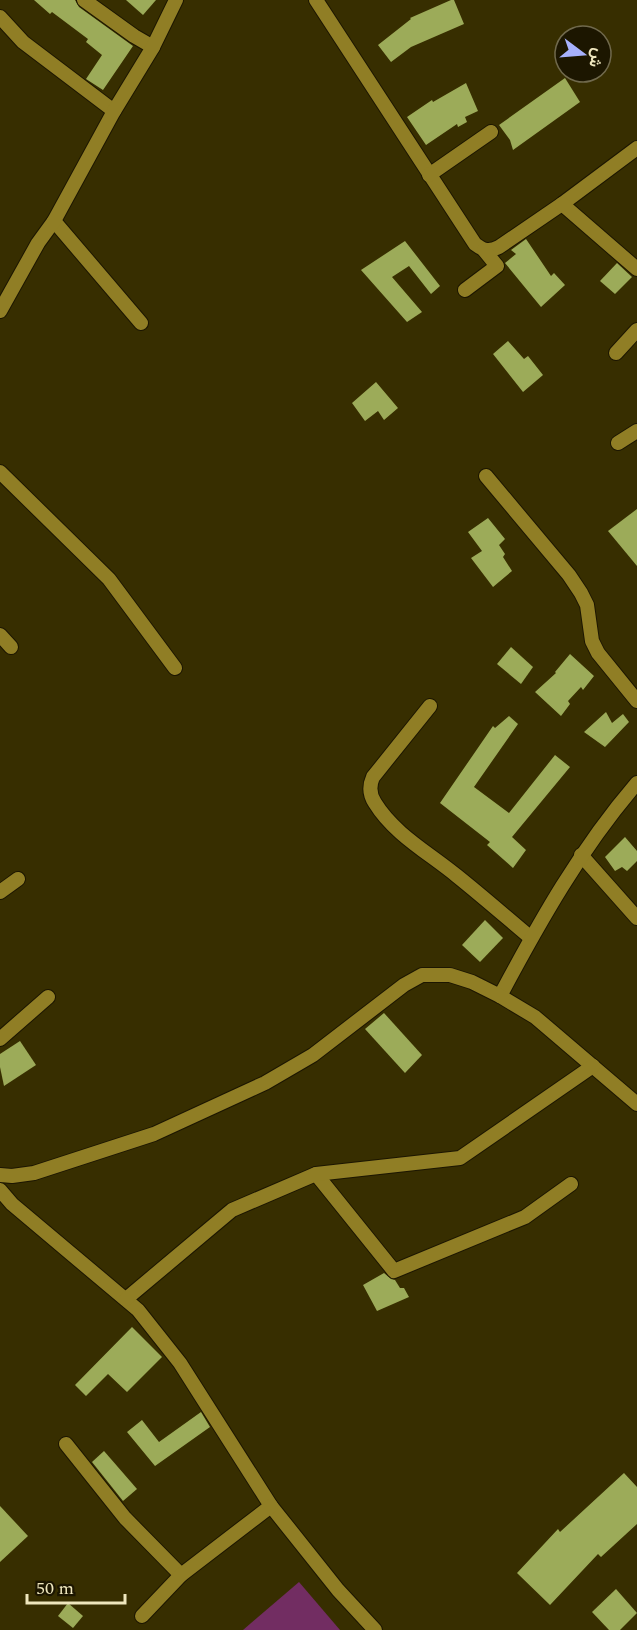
<svg xmlns="http://www.w3.org/2000/svg" width="637" height="1630" font-family="Spectral,Vazirmatn,serif">
	<style>
		.green { fill: #722d62 }
		.building { fill: #9cab59 }
		.lines { fill: none; stroke-linecap: round; stroke-linejoin: round }
		.minor-casing { stroke: #1c1600; stroke-width: 16 }
		.minor { stroke: #907e25; stroke-width: 14 }
	</style>
	<rect width="100%" height="100%" fill="#372e00"/>
	<polygon class="green" points="299,1582 340,1630 243,1630"/>
	<g class="building">
		<polygon points="34,0 75,0 79,7 133,46 103,90 86,79 102,55 86,42 88,39 52,12 50,14"/>
		<polygon points="126,0 156,0 143,15"/>
		<polygon points="451,0 454,0 464,24 411,47 391,62 378,45 411,19 410,18"/>
		<polygon points="565,78 580,102 513,150 510,140 499,125"/>
		<polygon points="466,83 478,111 465,117 467,122 458,127 457,124 426,145 407,117 432,100 433,102"/>
		<polygon points="526,239 551,276 554,273 565,285 541,307 505,263 516,254 511,250"/>
		<polygon points="405,241 440,286 431,294 409,266 392,277 422,312 407,322 361,270"/>
		<polygon points="617,263 632,277 615,294 600,281"/>
		<polygon points="508,341 524,359 528,356 543,375 523,392 493,354"/>
		<polygon points="376,382 398,408 384,420 378,411 365,421 352,403"/>
		<polygon points="637,509 637,566 608,531"/>
		<polygon points="488,518 505,539 499,545 505,554 503,557 512,571 493,587 471,558 482,551 468,532"/>
		<polygon points="511,647 533,667 521,684 497,664"/>
		<polygon points="570,654 594,676 583,690 581,687 568,701 570,704 561,716 535,692 556,673 555,672"/>
		<polygon points="606,712 612,723 623,714 629,722 605,747 584,732"/>
		<polygon points="509,716 518,724 474,787 509,813 555,755 570,767 512,837 526,850 513,868 487,845 490,842 440,803 493,726 495,728"/>
		<polygon points="625,837 637,851 637,861 627,871 622,867 615,871 605,857"/>
		<polygon points="485,920 503,938 480,962 462,945"/>
		<polygon points="384,1013 422,1055 405,1073 365,1029"/>
		<polygon points="20,1041 36,1065 4,1086 0,1067 0,1054"/>
		<polygon points="384,1273 391,1279 395,1280 400,1288 404,1288 409,1297 377,1311 363,1285"/>
		<polygon points="132,1327 162,1357 127,1392 108,1374 86,1396 75,1385"/>
		<polygon points="201,1412 210,1427 155,1466 127,1432 142,1420 159,1442"/>
		<polygon points="104,1451 137,1489 123,1501 92,1462"/>
		<polygon points="624,1473 637,1487 637,1524 601,1557 598,1554 550,1605 517,1573 558,1529 560,1532"/>
		<polygon points="0,1506 28,1536 0,1562"/>
		<polygon points="616,1589 637,1613 620,1630 609,1630 592,1612"/>
		<polygon points="68,1603 83,1616 73,1628 58,1616"/>
	</g>
	<g class="lines">
		<g class="minor-casing">
			<g id="minor">
				<polyline points="84,0 134,36 153,47"/>
				<path d="M 316,0 L 475,244 C 484,251 489,252 499,247 L 562,204 L 637,148"/>
				<polyline points="0,17 23,42 114,111"/>
				<polyline points="429,175 491,132"/>
				<polyline points="562,204 637,269"/>
				<polyline points="54,221 141,323"/>
				<polyline points="465,290 497,266 484,250"/>
				<polyline points="0,311 38,243 54,221 114,111 153,47 176,0"/>
				<polyline points="616,353 637,330"/>
				<polyline points="618,443 637,431"/>
				<polyline points="0,472 109,579 175,668"/>
				<polyline points="486,476 569,575 581,593 587,605 592,641 598,653 637,701"/>
				<polyline points="0,635 11,647"/>
				<path d="M 430,706 L 373,777 C 369,786 369,794 375,803 C 394,834 429,853 457,876 C 482,896 506,917 531,938"/>
				<polyline points="581,855 637,918"/>
				<polyline points="0,892 18,879"/>
				<path d="M 500,996 C 540,921 581,848 637,783"/>
				<polyline points="0,1039 48,997"/>
				<polyline points="316,1174 394,1271 525,1217 571,1184"/>
				<polyline points="0,1175 12,1176 34,1173 154,1134 265,1083 313,1055 404,985 422,975 450,975 472,982 500,996 535,1017 637,1104"/>
				<polyline points="0,1190 12,1204 138,1310 180,1363 271,1506 338,1590 375,1630"/>
				<polyline points="126,1299 232,1210 316,1174 460,1158 593,1066"/>
				<polyline points="66,1444 125,1518 181,1575"/>
				<polyline points="142,1616 181,1575 271,1506"/>
			</g>
		</g>
		<use href="#minor" class="minor"/>
	</g>
	<g transform="translate(583 54) rotate(106)"><circle r="28" fill="#1c1600" stroke="#70694c" stroke-width="1.5"/>
	<path d="M0-4.5L10 22L0 15L-10 22Z" fill="#a7b1fc"/>
	<text y="-9" font-size="16" font-weight="bold" text-anchor="middle" fill="#eee6bd">ش</text>
	</g>
	<path d="M27 1594v9h98v-9" fill="none" stroke="#eee6bd" stroke-width="3"/>
	<text x="36" y="1594" font-size="18" fill="#eee6bd" stroke="#1c1600" stroke-width="4.5" paint-order="stroke">50 m</text>
</svg>
